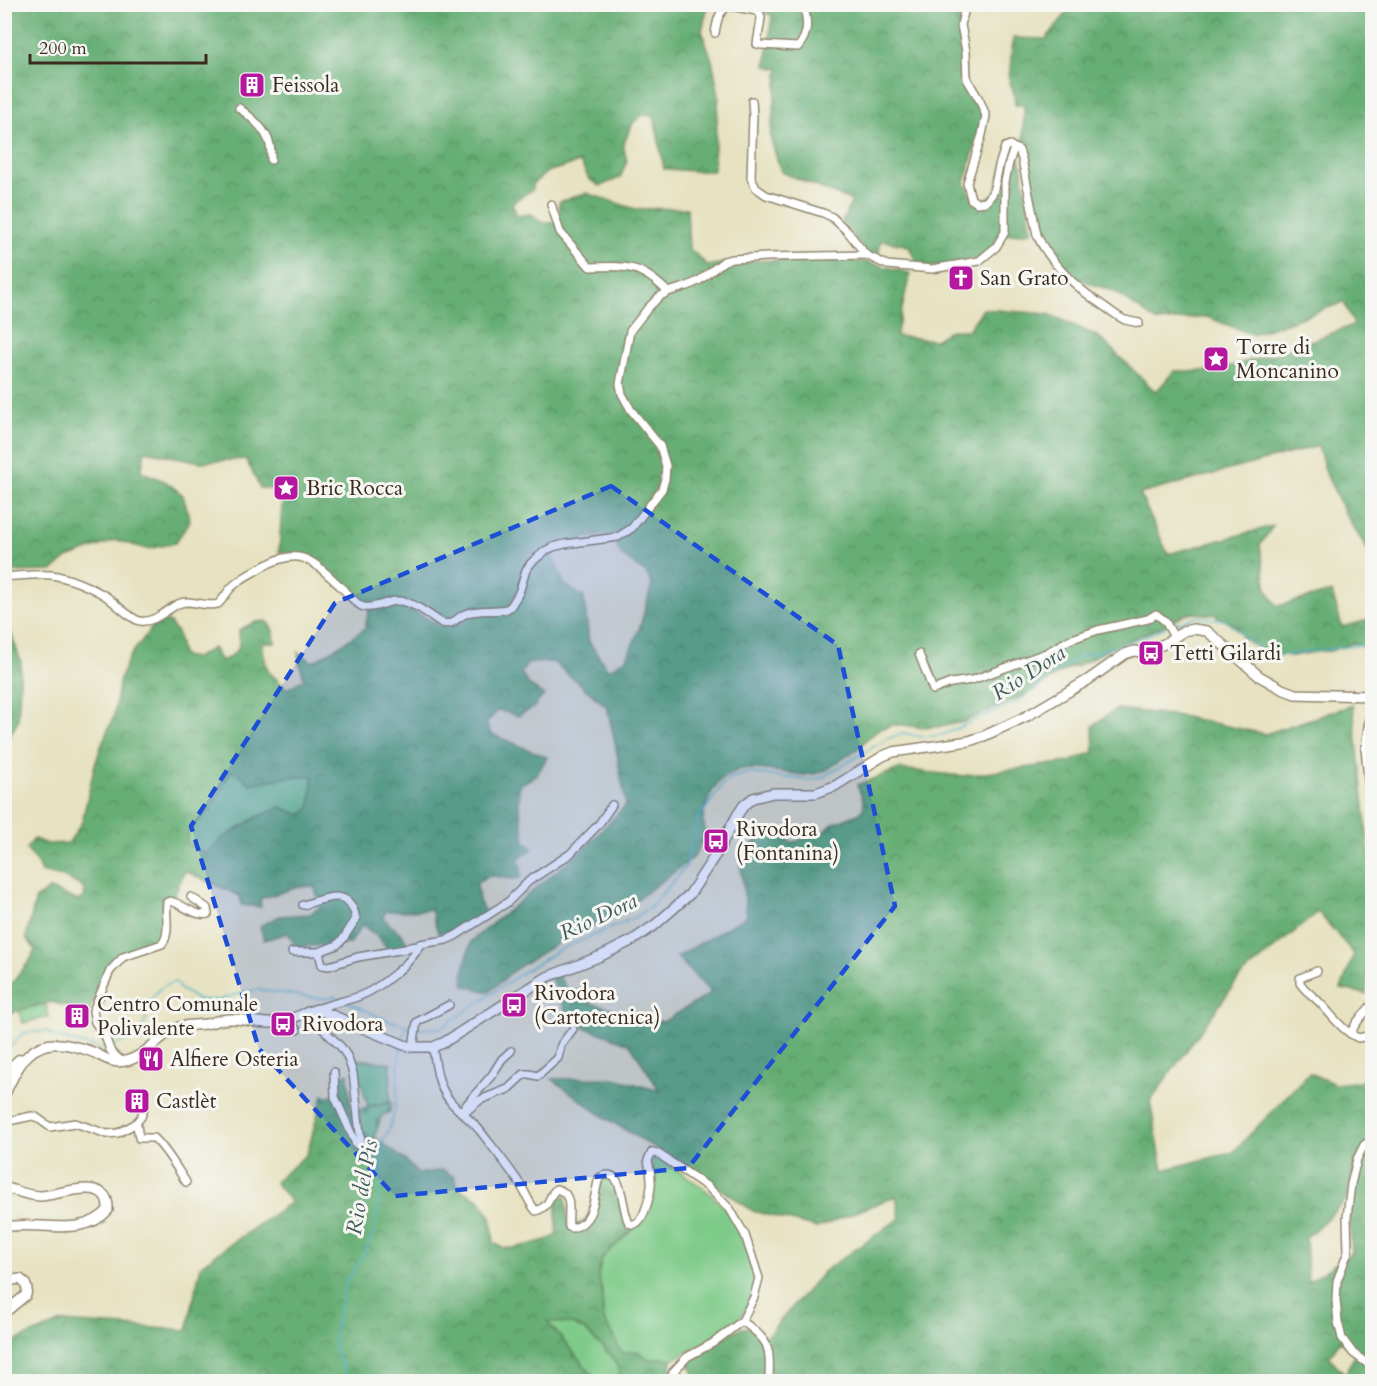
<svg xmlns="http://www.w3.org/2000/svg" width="1377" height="1386" font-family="Cardo,serif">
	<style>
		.grass { fill: #7eca89; stroke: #5c7a54; stroke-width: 1.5 }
		.forest { fill: url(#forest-crowns); stroke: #506c4a; stroke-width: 1.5; fill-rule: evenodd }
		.cemetery { fill: url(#cemetery-stones); stroke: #5c7a54; stroke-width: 1.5 }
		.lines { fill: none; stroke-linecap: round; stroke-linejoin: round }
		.stream { stroke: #48b4c5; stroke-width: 1.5 }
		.street-casing { stroke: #918670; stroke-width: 10 }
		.secondary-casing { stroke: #918670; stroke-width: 12 }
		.street { stroke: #fff; stroke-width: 7 }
		.secondary { stroke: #fff; stroke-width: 9 }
		.marked { fill: #1d4ed8; fill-opacity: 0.2; stroke: #1d4ed8; stroke-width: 4.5; stroke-dasharray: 12 8; stroke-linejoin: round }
		.labels { text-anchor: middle; stroke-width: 6; stroke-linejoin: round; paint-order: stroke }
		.poi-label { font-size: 21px; fill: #3b2a1e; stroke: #f6f6f2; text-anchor: start }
		.water-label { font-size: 22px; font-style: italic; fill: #405a58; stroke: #f6f6f2 }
	</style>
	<defs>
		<pattern id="forest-crowns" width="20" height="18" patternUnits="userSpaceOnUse" patternTransform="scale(1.5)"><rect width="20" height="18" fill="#66ae75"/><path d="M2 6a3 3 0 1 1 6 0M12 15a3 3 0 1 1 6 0" fill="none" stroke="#558e5f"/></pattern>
		<pattern id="cemetery-stones" width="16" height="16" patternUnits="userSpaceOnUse" patternTransform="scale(1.5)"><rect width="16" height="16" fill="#7eca89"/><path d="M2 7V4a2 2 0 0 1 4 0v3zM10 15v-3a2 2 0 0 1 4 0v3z" fill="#68a46f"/></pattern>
	</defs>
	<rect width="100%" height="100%" fill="#f6f6f2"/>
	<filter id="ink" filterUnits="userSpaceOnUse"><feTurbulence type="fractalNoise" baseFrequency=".0167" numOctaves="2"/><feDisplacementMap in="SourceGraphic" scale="12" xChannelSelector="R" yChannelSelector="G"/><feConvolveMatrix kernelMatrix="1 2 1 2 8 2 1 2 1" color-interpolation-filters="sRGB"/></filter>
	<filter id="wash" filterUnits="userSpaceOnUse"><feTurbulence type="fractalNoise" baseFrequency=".008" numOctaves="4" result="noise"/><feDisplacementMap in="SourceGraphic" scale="24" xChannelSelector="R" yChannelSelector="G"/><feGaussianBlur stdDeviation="1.35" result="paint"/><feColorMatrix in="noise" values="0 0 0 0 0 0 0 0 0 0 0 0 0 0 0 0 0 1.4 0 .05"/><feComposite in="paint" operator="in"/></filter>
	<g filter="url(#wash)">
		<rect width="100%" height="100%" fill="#e7e2c1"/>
		<g class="grass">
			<polygon points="237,771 250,784 281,778 314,776 310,808 300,815 280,807 256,818 223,838 206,854 187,843 188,831 210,810 230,772"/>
			<polygon points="45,1003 49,1017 23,1023 19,1010"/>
			<polygon points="355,1059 391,1063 390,1102 368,1106"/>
			<path d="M 654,1155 L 656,1155 L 706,1190 L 728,1211 L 742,1236 L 756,1278 L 753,1296 L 747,1308 L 739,1319 L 717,1336 L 672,1360 L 661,1358 L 650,1360 L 637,1351 L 622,1354 L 603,1318 L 602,1291 L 598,1275 L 602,1258 L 633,1229 L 633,1226 L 640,1225 C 655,1204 656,1184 651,1160 Z"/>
			<polygon points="546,1320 572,1324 583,1329 612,1356 618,1368 621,1381 597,1381"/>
		</g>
		<g class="forest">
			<polygon points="935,4 937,7 961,5 959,25 965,80 983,117 965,183 976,205 994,194 1007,155 1020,158 1032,232 999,235 994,245 979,258 932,267 917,265 909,246 881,240 878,258 867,253 842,222 852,201 781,172 770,137 779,69 766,66 772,15 735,5"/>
			<path d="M 5,5 L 708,5 L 702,31 L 712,60 L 719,95 L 713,171 L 695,171 L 664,169 L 654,115 L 643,115 L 633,123 L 623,145 L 627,161 L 620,178 L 600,186 L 589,179 L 580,162 L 547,172 L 533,184 L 533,189 L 512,203 L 517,216 L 531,214 L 542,222 L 556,222 L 560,212 L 559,202 L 586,193 L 635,209 L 687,208 L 689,248 L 708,266 L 735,261 L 806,260 L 863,261 L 910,273 L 896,336 L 935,340 L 951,330 L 968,330 L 983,309 L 1048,314 L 1099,337 L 1156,392 L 1174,371 L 1214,371 L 1281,352 L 1354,325 L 1344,302 L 1275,327 L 1251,334 L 1207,317 L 1158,322 L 1113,291 L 1078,279 L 1043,241 L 1023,147 L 1024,105 L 1015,105 L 1014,93 L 1009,80 L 1013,38 L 1046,39 L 1073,5 L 1372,5 L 1372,557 L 1346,515 L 1327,476 L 1318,446 L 1140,494 L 1168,554 L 1273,526 L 1260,545 L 1267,590 L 1277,606 L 1332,592 L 1342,627 L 1372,619 L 1372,647 L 1366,648 L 1353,643 L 1330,651 L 1321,651 L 1292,656 L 1268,653 L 1259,649 L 1243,638 L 1236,626 L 1215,615 L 1194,613 L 1183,615 L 1169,623 L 1109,649 L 1077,666 L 1071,667 L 1058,674 L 1031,692 L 963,722 L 943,726 L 923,728 L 904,725 L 893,725 L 880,729 L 867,739 L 860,747 L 828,769 L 819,773 L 805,775 L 758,769 L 740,769 L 721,779 L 711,793 L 705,807 L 703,821 L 705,828 L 702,841 L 694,857 L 632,903 L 602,920 L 566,938 L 514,970 L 489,992 L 465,986 L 463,973 L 471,941 L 585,848 L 626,805 L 615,742 L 607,707 L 553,662 L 528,663 L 521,673 L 530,686 L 544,695 L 533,708 L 518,716 L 498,710 L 486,723 L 491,734 L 547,757 L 537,775 L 519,785 L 519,805 L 525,841 L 533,849 L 518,860 L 521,866 L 521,877 C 505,884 495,867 477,883 L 479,901 L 486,914 L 462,929 L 438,933 L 431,909 C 417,912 402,910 387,911 L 383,916 C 390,930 404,929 408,947 L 389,951 L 378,937 L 362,925 L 350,944 L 296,947 L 288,933 L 264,940 L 260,926 L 280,916 L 310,914 L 321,906 L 314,886 C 295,885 279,894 260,899 L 261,907 L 241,905 L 240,896 L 185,871 L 173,898 L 169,897 L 164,900 L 163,904 L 163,937 L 160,941 L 121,954 L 107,969 L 89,1013 L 52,1002 L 19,1010 L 5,1016 L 5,992 L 31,959 L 35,949 L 26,938 L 36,898 L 50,889 L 79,901 L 85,896 L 83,887 L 63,877 L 41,872 L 36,861 L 26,849 L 34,839 L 47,844 L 69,843 L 82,822 L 94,768 L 103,741 L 114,716 L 120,678 L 130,656 L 157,621 L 169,622 L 178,634 L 182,656 L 196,658 L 213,648 L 221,661 L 230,657 L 239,648 L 239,630 L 255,622 L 267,621 L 274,632 L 275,643 L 263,643 L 263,652 L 268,671 L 287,689 L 304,679 L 300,664 L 298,652 L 313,662 L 344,643 L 365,628 L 369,610 L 397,604 L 404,606 L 441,626 C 456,629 460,618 474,615 C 484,612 496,616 506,613 C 522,608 522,586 528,574 C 533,564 541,558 550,551 L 565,585 L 584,597 L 589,642 L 608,670 L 627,658 L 640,627 L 652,584 L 646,573 L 621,555 L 612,534 L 582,539 L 537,555 L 510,605 L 503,609 L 476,609 L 451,621 L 444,622 L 408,602 L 361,603 L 314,559 L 303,554 L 279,552 L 283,490 L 260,488 L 246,459 L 201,462 L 145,451 L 141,471 L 166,482 L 183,495 L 190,521 L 175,543 L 147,549 L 116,540 L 67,558 L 52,571 L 5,572 ZM 230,772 L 237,772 L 250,784 L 281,778 L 313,776 L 310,808 L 300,815 L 280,807 L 256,818 L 223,838 L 206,854 L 187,843 L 188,831 L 210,810 Z"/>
			<polygon points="5,631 11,633 21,662 18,721 5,745"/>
			<path d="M 1353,705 L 1372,880 L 1366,994 L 1341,989 L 1354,954 L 1318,912 L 1239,978 L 1150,1101 L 1163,1170 L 1233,1152 L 1309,1073 L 1335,1084 L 1372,1080 L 1372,1381 L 698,1381 L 689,1364 L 692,1357 L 738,1329 L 749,1327 L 766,1337 L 824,1271 L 900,1218 L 896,1196 L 817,1228 L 753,1211 L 701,1175 L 604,1117 L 552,1079 L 614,1078 L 660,1091 L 630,1044 L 578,1025 L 564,1008 L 559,993 L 551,979 L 558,975 L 569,993 L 583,990 L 590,1003 L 663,1022 L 711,993 L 677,957 L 747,916 L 740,861 L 755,841 L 782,831 L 791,843 L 824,832 L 833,824 L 858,814 L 863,809 L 864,802 L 857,785 L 899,769 L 962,776 L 1069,762 L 1094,752 L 1093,726 L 1107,715 L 1117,709 L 1180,716 L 1265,734 ZM 1355,1157 L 1349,1217 L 1352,1253 L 1308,1282 L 1306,1238 L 1346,1200 ZM 1340,1341 L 1357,1351 L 1345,1374 L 1329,1357 Z"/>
			<path d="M 348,1073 L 351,1111 L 363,1139 L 374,1137 L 405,1160 L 418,1174 L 443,1170 L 454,1177 L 459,1189 L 479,1199 L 491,1217 L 494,1243 C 497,1244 500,1247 503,1248 C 511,1250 550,1240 557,1235 C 559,1217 551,1215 560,1195 L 566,1197 L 568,1227 L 586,1221 L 600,1178 L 614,1178 L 633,1226 L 633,1229 L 602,1258 L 598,1275 L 602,1291 L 603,1318 L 622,1353 L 637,1351 L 650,1360 L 661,1358 L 672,1360 L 670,1381 L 621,1381 L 618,1368 L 612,1356 L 583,1329 L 572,1324 L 547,1321 L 597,1381 L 54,1382 L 52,1378 L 48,1381 L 5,1382 L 5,1341 L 10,1343 L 62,1322 L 187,1330 L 201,1265 L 291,1202 L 275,1182 L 307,1154 L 323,1095 L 326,1097 L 335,1094 L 336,1079 Z"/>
		</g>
		<polygon class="cemetery" points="392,1103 389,1113 382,1115 374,1137 363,1139 359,1109"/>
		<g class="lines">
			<g class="stream">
				<polyline points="809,107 810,98"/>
				<path d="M 1170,625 L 1196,617 L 1225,620 L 1257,647 L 1271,657 C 1305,652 1338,648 1372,644"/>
				<polyline points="348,1002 384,1019 413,1028"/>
				<polyline points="418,1029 441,1028 526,970 561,949 632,919 651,907 686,866 698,819 726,780 749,773 807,780 821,778 887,739 904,733 922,737 942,735 1018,701 1076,658 1138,639 1166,627"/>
				<polyline points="402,1039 406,1027"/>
				<path d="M 111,1046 C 119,1045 136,1036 141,1030 C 147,1023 146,1014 149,1007 C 153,993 162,984 176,982 L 180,989 L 198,1000 L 219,1000 L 247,991 L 259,990 L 323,999 L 334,996 L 341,999"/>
				<polyline points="4,1054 23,1033 47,1031 54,1036 100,1049 107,1047"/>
				<path d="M 349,1382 L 335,1349 L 334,1335 L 346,1281 L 354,1272 L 373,1235 L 378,1211 L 384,1138 C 401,1114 395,1075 401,1047"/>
			</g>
		</g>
	</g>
	<g filter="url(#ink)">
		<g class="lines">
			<g class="street-casing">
				<g id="street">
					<path d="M 715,33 C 717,22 718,10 730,6 L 757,11 L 760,14 L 761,18 L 757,44 L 761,45 L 798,47 C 809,34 808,21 803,4"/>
					<polyline points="752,101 753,115 751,178 756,188 766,195 823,213 832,217 848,232 866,255 887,265 932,269 979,261 996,247 1005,232 1005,182 1009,163 1014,148 1010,145 1005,147 999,166 993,193 986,202 977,203 971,199 967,183 982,135 986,116 980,101 967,79 966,51 961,25 966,4"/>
					<path d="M 239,108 C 251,117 266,129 270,145 C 271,150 271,156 271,160"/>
					<path d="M 1014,148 L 1019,150 L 1022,159 L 1037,235 C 1051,265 1078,289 1105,307 C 1111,311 1118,317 1125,320 C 1129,321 1134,322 1139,323"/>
					<path d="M 551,204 L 560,232 L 590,267 C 629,266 639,264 668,292"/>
					<path d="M 4,577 C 20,576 36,574 51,575 C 68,577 93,588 107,597 C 115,603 132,620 140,621 C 155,623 166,610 178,604 C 191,598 204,608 218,604 C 224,599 227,591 233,586 C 241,578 251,574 260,568 C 300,546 310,558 340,586 C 346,591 357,606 364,607 C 375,609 385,602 396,601 C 412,600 429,615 442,623 C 456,626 456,616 468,613 C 480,609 494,612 507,609 L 511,606 L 519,593 L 526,570 L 531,563 L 545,551 L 553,547 L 565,544 L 618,537 L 632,528 L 662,489 L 665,479 L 666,466 L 660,446 L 631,410 L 622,394 L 620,384 L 630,331 L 648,308 L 659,297 L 668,292 L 688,286 L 700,280 L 724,261 L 732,259 L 768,257 L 866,255"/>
					<polyline points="919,654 933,690 951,683 972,680 1046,653 1069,640 1098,630 1148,619 1156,614 1165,621 1174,637"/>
					<polyline points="1372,699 1365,748 1372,820"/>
					<path d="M 303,905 C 325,899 350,885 356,919 L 343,939 L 337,945 L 319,952 L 322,965 L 329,966 L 358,957 L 405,949 L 410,947 L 419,946 L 420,944 L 446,940 L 455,936 L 508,902 L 529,881 L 570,854 L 599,824 L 612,805"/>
					<polyline points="292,952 319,952"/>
					<path d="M 1317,971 L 1300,978 L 1300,983 C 1304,990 1311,994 1317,1000 C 1329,1011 1337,1025 1351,1034"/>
					<path d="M 1372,1004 C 1365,1014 1354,1022 1351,1034 L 1358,1038 L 1372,1035"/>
					<path d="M 317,1009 C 332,1003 348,1001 362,995 C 379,988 412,963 419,946"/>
					<polyline points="308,1011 322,1028 341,1047 347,1056 353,1073 361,1142"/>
					<polyline points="286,1020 297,1030"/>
					<polyline points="413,1047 417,1022 449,1005"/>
					<path d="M 433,1047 C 435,1061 436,1075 442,1088 C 450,1107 469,1116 481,1132 C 494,1149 508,1166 520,1184 C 526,1193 528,1202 536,1211 C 553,1204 546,1199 556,1189 C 575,1193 567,1213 569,1227 L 573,1228 C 596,1221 593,1196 599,1178 C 625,1163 621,1211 629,1223 C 631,1224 632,1225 634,1224 C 645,1222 652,1189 651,1180 C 651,1173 649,1166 648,1160 L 652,1152 L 657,1153 L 708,1187 L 730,1209 L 745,1235 L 759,1278 L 754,1297 L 742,1321 L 713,1343 L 687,1357 L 673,1372 L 670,1382"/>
					<path d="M 123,1062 L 113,1054 L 110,1050 L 105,1036 L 95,1022 L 93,1011 L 110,971 L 123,957 L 162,944 C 171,933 165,915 167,902 L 170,901 C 183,904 195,917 208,914 L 207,908 L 191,897"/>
					<polyline points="334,1072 335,1097 356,1144 362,1147"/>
					<polyline points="4,1073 18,1059 27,1057"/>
					<polyline points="461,1111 492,1075 502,1059 511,1051"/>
					<polyline points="463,1114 480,1100 508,1089 524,1074 529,1074 538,1076 558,1058 561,1045 573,1029"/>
					<polyline points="4,1122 32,1116 36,1117 50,1127 75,1123 107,1134 118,1133 135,1124 141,1117 144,1108 143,1094"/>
					<path d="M 135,1124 L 137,1125 L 139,1138 L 154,1138 C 167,1150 176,1167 186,1182"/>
					<polyline points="1372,1140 1364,1145 1357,1159 1351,1184 1347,1217 1348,1252 1337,1281 1336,1300 1338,1322 1342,1338 1353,1353 1372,1367"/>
					<path d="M 742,1321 C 771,1342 770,1346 769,1382"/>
				</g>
			</g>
			<g class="secondary-casing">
				<g id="secondary">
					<path d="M 4,1096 C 19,1063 32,1035 73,1046 C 80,1048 88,1050 95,1053 C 105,1058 113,1064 125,1061 C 145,1058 161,1033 179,1027 C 187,1025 197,1025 206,1024 C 215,1022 223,1018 233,1019 C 246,1019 260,1024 274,1023 C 288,1022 303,1013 317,1009 L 404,1045 L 413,1047 L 433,1047 L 443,1043 L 547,977 L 601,956 L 633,940 L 655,925 L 690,894 L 716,854 L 738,814 L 744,805 L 753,798 L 773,793 L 816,793 L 824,790 L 835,786 L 883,756 L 893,752 L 969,741 L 984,736 L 1027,716 L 1088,680 L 1125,654 L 1134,651 L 1142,652 L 1152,649 L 1164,644 L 1184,631 L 1193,629 L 1207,631 L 1259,676 L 1282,689 L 1295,694 L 1372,696"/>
					<path d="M 4,1187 C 17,1191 28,1196 41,1196 C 60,1195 110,1174 108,1210 C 83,1239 37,1220 4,1227"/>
					<polyline points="4,1281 20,1279 25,1283 27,1289 26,1295 4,1313"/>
				</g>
			</g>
			<use href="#street" class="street"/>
			<use href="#secondary" class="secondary"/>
		</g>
	</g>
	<path class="marked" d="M 611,486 L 838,645 L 895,906 L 688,1168 L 395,1196 L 259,1049 L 191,826 L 335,603 Z"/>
	<defs>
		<g id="building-square" transform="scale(1.35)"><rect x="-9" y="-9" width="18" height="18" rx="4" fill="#b5179e" stroke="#f6f6f2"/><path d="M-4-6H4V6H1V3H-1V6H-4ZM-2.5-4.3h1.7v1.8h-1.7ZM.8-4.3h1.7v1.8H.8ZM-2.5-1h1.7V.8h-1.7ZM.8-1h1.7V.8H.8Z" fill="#fff"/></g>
		<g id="church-square" transform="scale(1.35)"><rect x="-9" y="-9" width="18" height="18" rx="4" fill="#b5179e" stroke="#f6f6f2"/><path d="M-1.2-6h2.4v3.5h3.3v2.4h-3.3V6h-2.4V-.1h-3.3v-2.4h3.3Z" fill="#fff"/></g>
		<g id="sight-square" transform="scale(1.35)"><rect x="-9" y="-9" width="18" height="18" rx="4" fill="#b5179e" stroke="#f6f6f2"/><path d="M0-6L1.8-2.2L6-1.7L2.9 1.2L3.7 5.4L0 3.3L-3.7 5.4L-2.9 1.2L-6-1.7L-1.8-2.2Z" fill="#fff"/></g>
		<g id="bus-square" transform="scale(1.35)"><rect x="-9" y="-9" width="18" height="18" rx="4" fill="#b5179e" stroke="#f6f6f2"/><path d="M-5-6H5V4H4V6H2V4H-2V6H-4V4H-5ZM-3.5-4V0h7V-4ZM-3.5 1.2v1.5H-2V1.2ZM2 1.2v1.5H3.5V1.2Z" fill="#fff"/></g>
		<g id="restaurant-square" transform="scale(1.35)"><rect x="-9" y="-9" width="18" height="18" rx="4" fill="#b5179e" stroke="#f6f6f2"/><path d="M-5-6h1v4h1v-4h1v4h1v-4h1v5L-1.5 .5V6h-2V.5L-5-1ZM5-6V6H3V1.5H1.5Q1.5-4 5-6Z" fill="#fff"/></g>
	</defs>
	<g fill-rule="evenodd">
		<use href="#building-square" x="252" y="85"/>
		<use href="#church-square" x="961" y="278"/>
		<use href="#sight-square" x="1216" y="359"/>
		<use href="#sight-square" x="286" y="488"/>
		<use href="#bus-square" x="1151" y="653"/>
		<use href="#bus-square" x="716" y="841"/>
		<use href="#bus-square" x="514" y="1005"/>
		<use href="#building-square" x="77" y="1016"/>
		<use href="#bus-square" x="283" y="1024"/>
		<use href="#restaurant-square" x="151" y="1059"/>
		<use href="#building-square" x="137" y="1101"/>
	</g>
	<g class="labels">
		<g class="poi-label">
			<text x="272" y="92">Feissola</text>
			<text x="980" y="285">San Grato</text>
			<text x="1236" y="354">Torre di<tspan x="1236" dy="24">Moncanino</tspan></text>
			<text x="306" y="495">Bric Rocca</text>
			<text x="1170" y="660">Tetti Gilardi</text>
			<text x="736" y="836">Rivodora<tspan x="736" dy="24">(Fontanina)</tspan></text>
			<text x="534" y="1000">Rivodora<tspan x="534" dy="24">(Cartotecnica)</tspan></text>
			<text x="97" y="1011">Centro Comunale<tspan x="97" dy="24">Polivalente</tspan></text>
			<text x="302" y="1031">Rivodora</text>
			<text x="170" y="1066">Alfiere Osteria</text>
			<text x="156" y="1108">Castlèt</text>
		</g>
		<g class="water-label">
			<text transform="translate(1028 672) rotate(-33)" y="8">Rio Dora</text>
			<text transform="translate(598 916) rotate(-25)" y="8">Rio Dora</text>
			<text transform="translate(361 1187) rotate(-80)" y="8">Rio del Pis</text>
		</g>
	</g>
	<rect width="1377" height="1386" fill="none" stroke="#f6f6f2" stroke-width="24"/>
	<path d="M30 54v9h176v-9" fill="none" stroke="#3b2a1e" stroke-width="3"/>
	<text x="39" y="54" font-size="18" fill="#3b2a1e" stroke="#f6f6f2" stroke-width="4.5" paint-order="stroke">200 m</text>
</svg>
